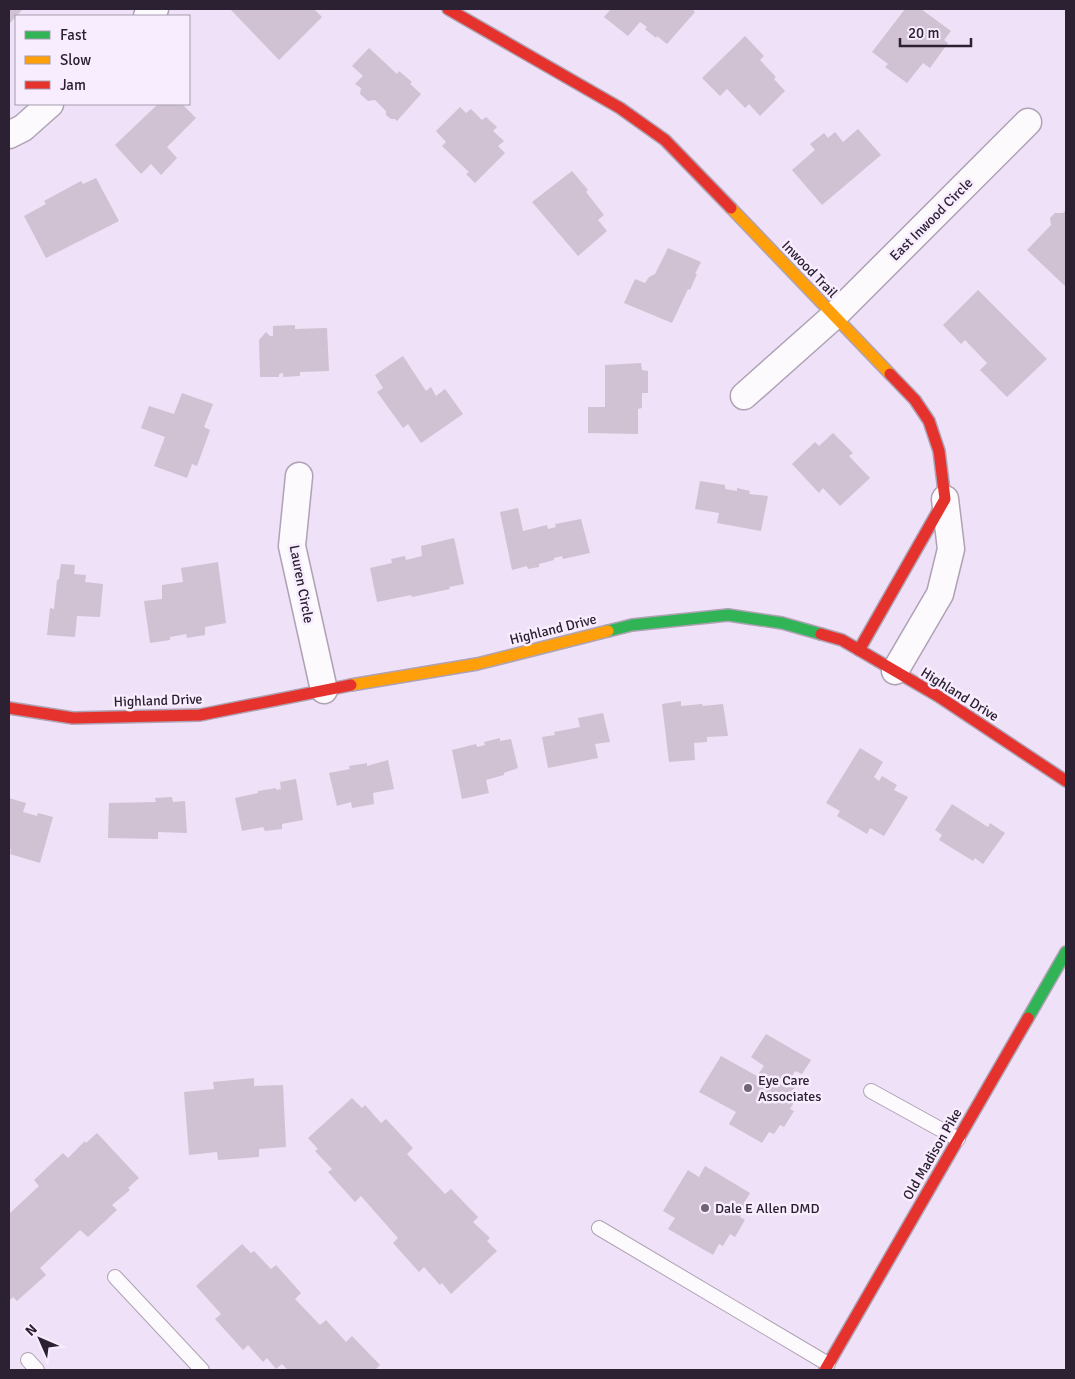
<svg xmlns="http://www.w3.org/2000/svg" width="1075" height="1379" font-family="Signika,sans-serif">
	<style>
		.building { fill: #d0c2d2 }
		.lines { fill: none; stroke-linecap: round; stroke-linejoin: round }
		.lane-casing { stroke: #aea2b4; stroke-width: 16 }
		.street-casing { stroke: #aea2b4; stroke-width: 29 }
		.fast-casing { stroke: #aea2b4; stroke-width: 14 }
		.slow-casing { stroke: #aea2b4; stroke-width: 14 }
		.jam-casing { stroke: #aea2b4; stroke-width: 14 }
		.lane { stroke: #fdfafe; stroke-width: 14 }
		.street { stroke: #fdfafe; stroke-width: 26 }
		.fast { stroke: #30b455; stroke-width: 11 }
		.slow { stroke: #ff9f0a; stroke-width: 11 }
		.jam { stroke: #e5322d; stroke-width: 11 }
		.poi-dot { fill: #706477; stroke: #f8ecff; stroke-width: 2 }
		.labels { text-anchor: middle; stroke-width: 5; stroke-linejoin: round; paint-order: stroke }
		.street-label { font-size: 14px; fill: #2c2132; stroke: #f8ecff }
		.poi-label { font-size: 14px; fill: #2c2132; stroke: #f8ecff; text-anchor: start }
	</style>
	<rect width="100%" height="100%" fill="#efe1f7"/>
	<g class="building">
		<polygon points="9,9 23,9 9,24"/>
		<polygon points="230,9 314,9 322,17 279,60"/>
		<polygon points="611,9 692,9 695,12 667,44 657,36 656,38 645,29 647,27 640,22 628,36 604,17"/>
		<polygon points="905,9 921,9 951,31 944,40 948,43 930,68 923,63 907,83 885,67 888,64 872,52"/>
		<polygon points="745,36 764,56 760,60 776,77 774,79 785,91 760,116 749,104 745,108 727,89 720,96 702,78"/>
		<polygon points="369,48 397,74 399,71 412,82 410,84 421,94 397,121 395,119 391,119 386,115 386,111 375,100 368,101 360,94 361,88 355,84 363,76 352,66"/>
		<polygon points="158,104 182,104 196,118 167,147 177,158 161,175 151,164 141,174 115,145"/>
		<polygon points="460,107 466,113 471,109 482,120 486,117 497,127 493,131 504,141 498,146 505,153 475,183 466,174 469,172 442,146 446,142 436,131"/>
		<polygon points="858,129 881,155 822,205 792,170 815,150 810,144 824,133 828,138 835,132 843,142"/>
		<polygon points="572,171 588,190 586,192 604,215 598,220 607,231 578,256 532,202"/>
		<polygon points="96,178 119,221 46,258 24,216 46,204 44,201 81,181 83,184"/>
		<polygon points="1066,210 1066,287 1027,250 1051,225 1050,218 1055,213 1063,213"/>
		<polygon points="668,248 701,262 695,274 697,274 690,290 688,289 672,323 624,303 635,279 645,283 649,277 655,274"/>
		<polygon points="978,290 1047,359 1007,397 980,370 987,363 965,340 961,344 943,325"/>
		<polygon points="295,325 295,329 327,328 329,371 300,372 300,376 283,377 283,373 279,374 279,377 260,377 259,340 266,332 270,336 273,336 273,326"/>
		<polygon points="403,356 426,391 431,387 436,396 445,389 463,414 421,443 408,424 403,428 377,392 383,388 375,375"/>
		<polygon points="641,363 642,370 648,371 648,393 642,393 642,408 638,409 638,434 588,433 588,407 605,407 605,365"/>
		<polygon points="182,393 213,404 204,427 210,430 197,466 192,464 187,478 154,466 165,437 141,428 149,406 174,414"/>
		<polygon points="833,433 853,453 849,456 870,478 840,506 823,488 819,493 792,464 815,442 819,446"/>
		<polygon points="700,481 725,485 725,489 737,491 737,488 750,491 749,494 768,496 761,531 717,523 719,513 695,509"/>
		<polygon points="518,508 523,531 547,525 548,529 556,527 555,524 581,519 590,553 563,559 562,556 554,558 554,560 539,564 539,567 528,569 527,566 512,570 500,512"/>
		<polygon points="454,538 464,584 449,587 450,589 412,597 411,595 377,602 370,568 392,563 391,559 405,556 406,560 422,556 421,546"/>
		<polygon points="218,562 226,623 205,627 205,635 187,638 186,634 170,637 170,640 150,643 144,601 162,599 162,585 183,582 181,568"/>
		<polygon points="61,564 75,565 74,574 86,575 85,582 103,584 100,617 77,616 75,637 47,635 50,608 54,609 57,580 59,579"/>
		<polygon points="681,701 681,706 702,704 703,706 723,704 728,736 707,737 707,742 694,743 695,760 669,762 662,704"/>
		<polygon points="603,713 610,742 595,744 598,758 548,768 542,737 555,735 554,732 580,727 578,718"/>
		<polygon points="500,738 500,741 511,739 518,768 504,773 504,775 486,780 489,793 462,799 452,750 476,744 477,747 485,745 484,742"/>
		<polygon points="860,748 883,762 874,777 879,781 882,776 897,785 894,790 908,797 884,836 870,828 867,834 837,816 840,811 826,803"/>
		<polygon points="388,760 394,789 373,793 374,804 352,808 351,802 337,806 329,773 350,769 349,766 367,763 367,766"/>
		<polygon points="296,779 303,820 282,824 282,829 265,831 263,827 242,831 235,798 258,793 258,791 276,788 276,790 281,789 280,782"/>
		<polygon points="172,797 173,802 185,801 187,833 158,832 158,839 108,838 109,803 156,802 155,798"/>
		<polygon points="9,798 26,803 23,812 37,816 38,813 53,817 40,863 10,854 11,849 9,848"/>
		<polygon points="952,804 988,827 990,823 1005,833 983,864 975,858 973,861 939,840 942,835 935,830"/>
		<polygon points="766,1034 811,1060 802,1074 795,1071 790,1080 797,1084 790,1095 796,1099 790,1109 794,1111 784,1127 780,1125 774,1134 769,1132 762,1143 729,1124 736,1112 699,1092 721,1056 757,1076 764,1066 751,1057"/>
		<polygon points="254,1078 254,1086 283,1085 286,1147 259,1149 259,1157 218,1160 217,1152 189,1155 184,1092 214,1089 213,1082"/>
		<polygon points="352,1098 362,1108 365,1105 381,1123 386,1119 413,1148 407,1154 445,1194 451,1189 478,1217 473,1222 490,1238 487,1241 497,1251 451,1294 442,1283 440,1285 424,1267 419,1272 393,1243 398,1238 361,1196 355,1202 328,1172 332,1169 315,1151 318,1149 308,1138"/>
		<polygon points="97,1133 139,1178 128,1188 130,1190 112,1205 117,1210 88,1237 80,1230 40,1268 46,1275 17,1301 13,1297 9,1301 9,1214 39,1186 34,1180 63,1153 68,1158 85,1141 86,1143"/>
		<polygon points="705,1166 750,1193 744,1203 747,1205 740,1217 745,1220 735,1237 730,1234 723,1246 719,1244 713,1255 668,1229 675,1218 663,1211 688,1170 699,1177"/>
		<polygon points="242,1244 251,1253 254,1251 271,1269 276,1265 301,1293 295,1299 320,1325 326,1320 346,1342 352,1336 380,1365 375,1370 288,1370 282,1364 276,1369 267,1358 263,1362 248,1345 243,1350 215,1319 221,1314 196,1286"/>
	</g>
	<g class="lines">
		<g class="lane-casing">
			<g id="lane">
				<polyline points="871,1091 958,1139"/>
				<polyline points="599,1228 828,1364"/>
				<polyline points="115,1277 202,1370"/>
				<polyline points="28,1360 37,1370"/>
			</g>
		</g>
		<g class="street-casing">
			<g id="street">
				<polyline points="147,16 155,9"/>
				<polyline points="9,135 23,128 50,104"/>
				<polyline points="744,396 834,316 1028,122"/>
				<polyline points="299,476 292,546 324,690"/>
				<polyline points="895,671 940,594 951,549 945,499"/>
			</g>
		</g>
		<g class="fast-casing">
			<g id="fast">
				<polyline points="608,631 632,625 728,615 782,623 821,634"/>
				<polyline points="1028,1018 1066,952"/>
			</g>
		</g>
		<g class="slow-casing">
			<g id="slow">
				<polyline points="731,208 890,374"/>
				<polyline points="351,685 477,664 608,631"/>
			</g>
		</g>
		<g class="jam-casing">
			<g id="jam">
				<polyline points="448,9 620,108 665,140 731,208"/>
				<polyline points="821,634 842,640 938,696 1066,781"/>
				<polyline points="859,650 945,499 939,451 929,421 915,400 890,374"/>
				<polyline points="9,708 73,718 200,715 351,685"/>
				<polyline points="825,1370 1028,1018"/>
			</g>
		</g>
		<use href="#lane" class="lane"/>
		<use href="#street" class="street"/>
		<use href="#fast" class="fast"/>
		<use href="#slow" class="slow"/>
		<use href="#jam" class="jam"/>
	</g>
	<g class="poi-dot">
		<circle cx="748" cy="1088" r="5"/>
		<circle cx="705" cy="1208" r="5"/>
	</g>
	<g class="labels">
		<g class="street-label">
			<text transform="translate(931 219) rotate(-45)" y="5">East Inwood Circle</text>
			<text transform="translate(810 269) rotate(46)" y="5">Inwood Trail</text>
			<text transform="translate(302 584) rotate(79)" y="5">Lauren Circle</text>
			<text transform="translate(553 629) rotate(-14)" y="5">Highland Drive</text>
			<text transform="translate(960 694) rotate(32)" y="5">Highland Drive</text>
			<text transform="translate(158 700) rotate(-2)" y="5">Highland Drive</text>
			<text transform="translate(932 1154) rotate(-60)" y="5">Old Madison Pike</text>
		</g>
		<g class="poi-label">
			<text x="758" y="1085">Eye Care<tspan x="758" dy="16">Associates</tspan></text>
			<text x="715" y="1213">Dale E Allen DMD</text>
		</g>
	</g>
	<rect width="1075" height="1379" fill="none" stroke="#2c2132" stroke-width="20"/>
	<rect x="15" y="15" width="175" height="90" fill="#f8ecff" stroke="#a69bad"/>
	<rect x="25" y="31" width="25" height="8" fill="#30b455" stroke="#a69bad"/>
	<text x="60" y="40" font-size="15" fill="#2c2132">Fast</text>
	<rect x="25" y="56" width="25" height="8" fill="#ff9f0a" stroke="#a69bad"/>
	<text x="60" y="65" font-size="15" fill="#2c2132">Slow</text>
	<rect x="25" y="81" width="25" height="8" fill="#e5322d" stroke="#a69bad"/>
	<text x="60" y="90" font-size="15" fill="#2c2132">Jam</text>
	<g transform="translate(40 1339) rotate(315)" stroke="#f8ecff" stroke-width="4" paint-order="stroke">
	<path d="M0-4L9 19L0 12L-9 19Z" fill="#2c2132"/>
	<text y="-8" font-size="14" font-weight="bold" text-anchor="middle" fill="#2c2132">N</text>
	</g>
	<path d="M900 38v8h71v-8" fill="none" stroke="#2c2132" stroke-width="2.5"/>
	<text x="908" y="38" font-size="15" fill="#2c2132" stroke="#f8ecff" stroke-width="4" paint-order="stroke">20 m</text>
</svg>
